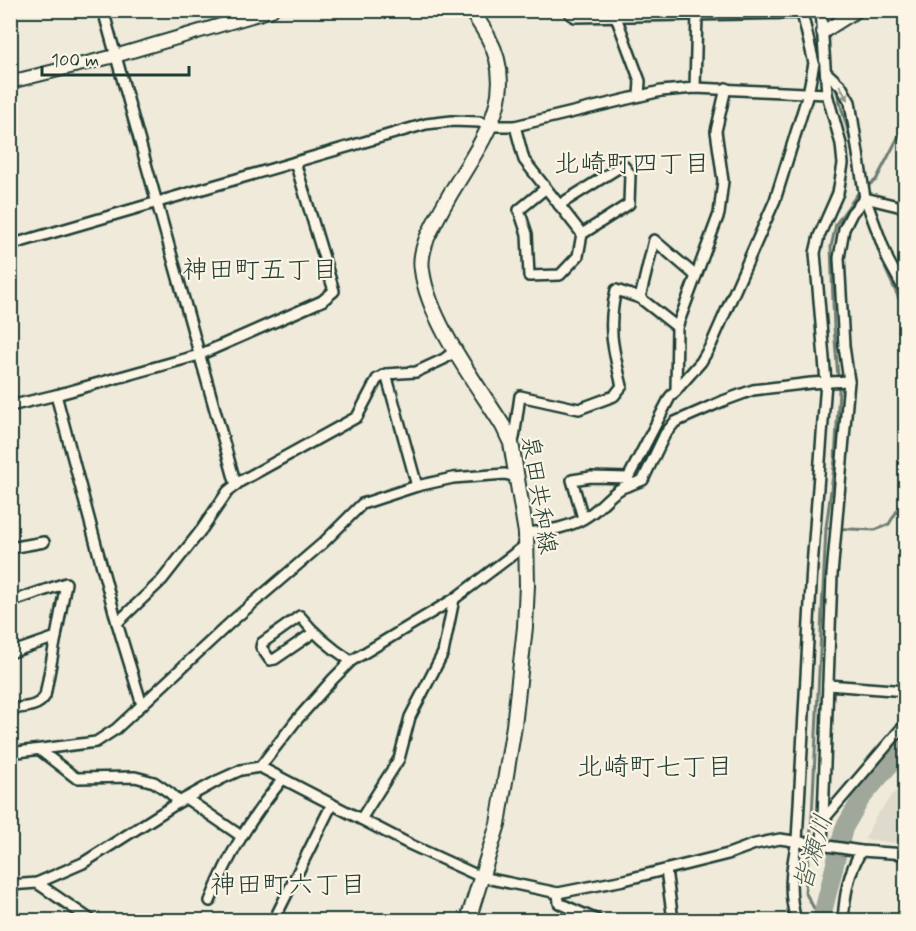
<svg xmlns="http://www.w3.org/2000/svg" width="916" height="931" font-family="Mynerve,'Klee One',sans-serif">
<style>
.built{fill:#dedbcc}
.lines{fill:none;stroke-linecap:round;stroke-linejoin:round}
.stream{stroke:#6c7d71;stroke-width:3}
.river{stroke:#9fa89a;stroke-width:18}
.minor-casing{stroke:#1f3d34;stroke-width:14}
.tertiary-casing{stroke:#1f3d34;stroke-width:16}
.secondary-casing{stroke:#1f3d34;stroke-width:18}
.minor{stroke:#fcf5e5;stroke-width:9}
.tertiary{stroke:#fcf5e5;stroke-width:12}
.secondary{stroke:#fcf5e5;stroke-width:14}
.oneway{fill:#8e998c}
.labels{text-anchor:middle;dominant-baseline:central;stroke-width:4.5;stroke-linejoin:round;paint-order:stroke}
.street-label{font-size:24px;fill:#1f3d34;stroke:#fcf5e5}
.neighbourhood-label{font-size:26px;fill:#1f3d34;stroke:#fcf5e5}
.water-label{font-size:26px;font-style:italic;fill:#455d53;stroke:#fcf5e5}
</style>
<rect width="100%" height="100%" fill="#efeada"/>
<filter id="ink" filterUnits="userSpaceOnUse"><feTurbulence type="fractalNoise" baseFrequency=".0167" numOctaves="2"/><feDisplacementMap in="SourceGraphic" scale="12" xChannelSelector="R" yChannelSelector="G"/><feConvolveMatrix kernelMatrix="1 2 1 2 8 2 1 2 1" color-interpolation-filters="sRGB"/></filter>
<g filter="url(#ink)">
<polygon class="built" points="905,783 905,844 865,839 875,818 892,795"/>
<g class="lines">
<g class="stream">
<polyline points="815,10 819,29"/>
<polyline points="835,85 850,138 859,192"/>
<polyline points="885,268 906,314"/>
<polyline points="826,528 875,530 889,524 906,496"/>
<polyline points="820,919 805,892 812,817 826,528 835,460 839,390 834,327 831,247 836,224 859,192 876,180 906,122"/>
</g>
<polyline class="river" points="821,920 844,828 861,799 906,746"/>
<g class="minor-casing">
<g id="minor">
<polyline points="103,10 236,485"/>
<polyline points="569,10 570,14 575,17 802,13 814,63 808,94 775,200 711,345 701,362 670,397 628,478 630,485 643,480 665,434 675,422 723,401 753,390 811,383 849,381"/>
<polyline points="616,17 640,81 639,96"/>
<polyline points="826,72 841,86 850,102 865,198 888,260 906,293"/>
<polyline points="695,88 697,13"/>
<polyline points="515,126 524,160 582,234 578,256 560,275 529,276 527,234 519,210 546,188"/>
<polyline points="865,198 906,208"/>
<polyline points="559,205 623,165 630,174 629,204 582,234"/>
<polyline points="10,245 426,124 452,121 480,122 490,126 515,126 661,91 695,88 827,94"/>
<polyline points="677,327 640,298 654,240 696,276"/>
<polyline points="386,374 417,486"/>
<polyline points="676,391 677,327 719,214 723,181 716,131 726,88"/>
<polyline points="56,395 117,623 142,705"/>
<polyline points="10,406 56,395 199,355 322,301 334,291 295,162"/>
<path d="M511,443L514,438L520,396L579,409L614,396L622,386C613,349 607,328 616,290L640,298"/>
<polyline points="583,518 572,480 591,477 628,478"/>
<path d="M526,533C547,531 571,528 589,515C603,506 613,489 630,485"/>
<polyline points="10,548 44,542"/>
<path d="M10,602L66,583L45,696C38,708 23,707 10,709"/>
<polyline points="117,623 162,580 202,529 228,491 241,481 357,417 377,379 386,374 416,372 444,359 456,350"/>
<path d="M313,633L275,659L270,660L261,647L262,643L300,616C315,635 331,648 351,661"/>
<polyline points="10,653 56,637"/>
<polyline points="828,685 906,691"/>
<polyline points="41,751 76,778 135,777 154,782 170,793 179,802"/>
<polyline points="10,753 96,742 116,729 231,622 323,543 362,504 417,486 453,478 505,474 516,477"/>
<polyline points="260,767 295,722 333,679 351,661 454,599 527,544"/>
<polyline points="187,799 241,836"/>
<polyline points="361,819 399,759 410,717 443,653 454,599"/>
<polyline points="824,819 906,723"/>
<polyline points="822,845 832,575 849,381 844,346 839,258 844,229 852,213 865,198"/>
<polyline points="666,870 673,920"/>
<polyline points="37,883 91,920"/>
<polyline points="10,885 37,883 83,863 179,802 219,780 241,770 260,767 409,844 481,877 558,893 624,880 728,854 755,844 780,839 861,851 906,854"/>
<polyline points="558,893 559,903 597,920"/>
<path d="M210,901C229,854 250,819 282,780"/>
<polyline points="274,920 332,804"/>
<path d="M796,920C788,893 791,869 797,841L812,567L826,382L815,253L819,236L838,193L843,164L841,144L827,94L821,10"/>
<path d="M843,920C845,894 848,874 861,851"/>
</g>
</g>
<g class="tertiary-casing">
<g id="tertiary">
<polyline points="823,32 858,10"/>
<polyline points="10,82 115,56 272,10"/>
</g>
</g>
<g class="secondary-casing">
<path id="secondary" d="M468,920L498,824L514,726L525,627L527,585L526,533L511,443L503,426C476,383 428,320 422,270C420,259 423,249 427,238C437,217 448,197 460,178C488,132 517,90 488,37C483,28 478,19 470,10"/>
</g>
<use href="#minor" class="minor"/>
<use href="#tertiary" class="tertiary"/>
<use href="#secondary" class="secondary"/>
</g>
<defs><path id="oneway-solid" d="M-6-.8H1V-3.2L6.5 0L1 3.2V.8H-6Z" transform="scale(1.5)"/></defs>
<use class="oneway" href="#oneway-solid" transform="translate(844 93) rotate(60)"/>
</g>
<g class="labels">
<g class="street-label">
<text transform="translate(538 495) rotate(81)">泉田共和線</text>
</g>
<g class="neighbourhood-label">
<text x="632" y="165">北崎町四丁目</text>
<text x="260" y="271">神田町五丁目</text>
<text x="655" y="768">北崎町七丁目</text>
<text x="288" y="886">神田町六丁目</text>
</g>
<g class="water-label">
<text transform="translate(814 853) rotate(-73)">皆瀬川</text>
</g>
</g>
<rect width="916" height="931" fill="none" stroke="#fcf5e5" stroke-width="36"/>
<rect x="18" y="18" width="880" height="895" fill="none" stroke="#1f3d34" stroke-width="2" filter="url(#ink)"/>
<path d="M42 66v9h147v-9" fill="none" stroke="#1f3d34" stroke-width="3"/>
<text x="51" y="66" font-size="18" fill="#1f3d34" stroke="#fcf5e5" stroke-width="4.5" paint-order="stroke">100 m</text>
</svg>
